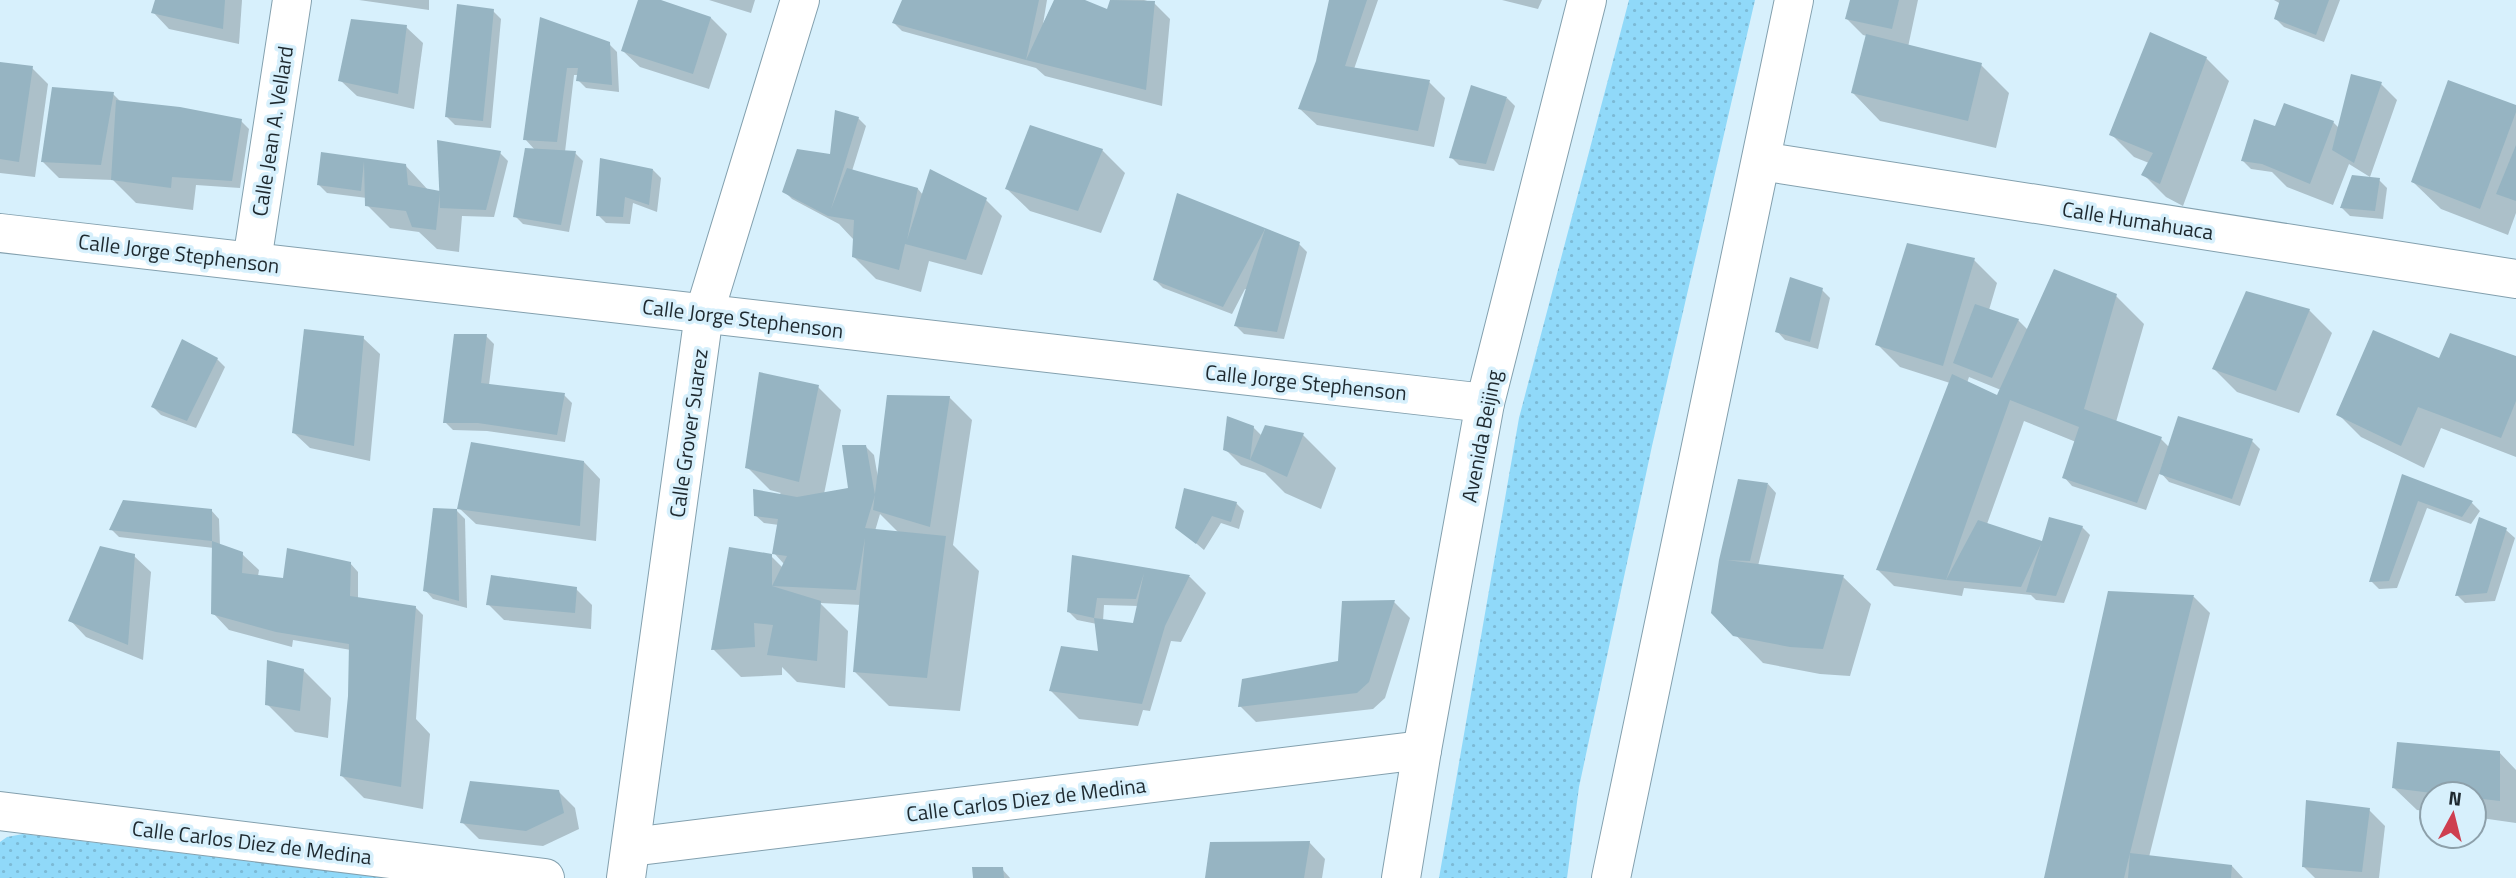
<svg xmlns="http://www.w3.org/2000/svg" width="2516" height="878" font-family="'Titillium Web',sans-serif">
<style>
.green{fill:url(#green-dots)}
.shadow{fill:#0003;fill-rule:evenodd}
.building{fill:#96b4c2}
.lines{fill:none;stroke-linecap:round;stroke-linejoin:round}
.minor-casing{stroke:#83a0ae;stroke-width:40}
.tertiary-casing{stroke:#83a0ae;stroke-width:40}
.minor{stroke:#fff;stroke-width:38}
.tertiary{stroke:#fff;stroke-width:38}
.labels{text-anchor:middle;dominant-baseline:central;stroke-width:7;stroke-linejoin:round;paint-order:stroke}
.street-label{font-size:21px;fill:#1e292f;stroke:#d7f0fc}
</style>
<defs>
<pattern id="green-dots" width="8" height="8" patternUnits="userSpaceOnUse" patternTransform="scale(1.75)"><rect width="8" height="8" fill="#90d9f9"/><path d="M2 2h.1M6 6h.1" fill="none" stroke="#7cbad6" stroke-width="1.8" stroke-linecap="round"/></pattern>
</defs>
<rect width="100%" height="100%" fill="#d7f0fc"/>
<g class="green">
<polygon points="1629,0 1755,0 1652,446 1579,787 1567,878 1439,878 1519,418"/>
<polygon points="23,834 388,878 0,878 0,842 7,837"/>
</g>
<g class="shadow">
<polygon points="156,0 242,0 239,44 169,29 153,12"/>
<polygon points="359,0 429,0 429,10"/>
<polygon points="640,0 655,0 711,18 727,34 709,89 640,67 623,51"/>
<polygon points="709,0 755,0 751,13"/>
<polygon points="903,0 1047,0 1043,24 1055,0 1080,0 1108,11 1112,0 1144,0 1154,3 1170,19 1162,106 1045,76 1036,68 902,31 894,23"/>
<polygon points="1331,0 1378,0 1354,69 1429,82 1445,98 1434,147 1317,125 1300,109 1317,62"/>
<polygon points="1502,0 1542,0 1538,9"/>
<polygon points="1851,0 1918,0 1908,47 1981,65 2009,93 1996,148 1880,121 1853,93 1867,36 1863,35 1847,19"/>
<polygon points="2274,0 2340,0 2324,42 2284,27 2276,19 2281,4"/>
<polygon points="493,11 501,19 491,128 455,125 447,117"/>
<polygon points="541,20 609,44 617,52 619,92 586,88 578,80 579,75 574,75 565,152 575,153 583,161 569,232 523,224 515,216 536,151 525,139"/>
<polygon points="406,27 423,43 414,109 357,96 340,80"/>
<polygon points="2206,58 2229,81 2183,206 2166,197 2143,174 2149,163 2134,157 2111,134"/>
<polygon points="0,64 32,68 48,84 35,177 0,173"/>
<polygon points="2381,84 2397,100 2370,177 2349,164 2333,205 2287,187 2272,172 2251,169 2243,161 2333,122 2339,128"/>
<polygon points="113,94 121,102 241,121 249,129 240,188 196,185 193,210 136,203 113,180 59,178 43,162"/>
<polygon points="1507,98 1515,106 1494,171 1459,165 1451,157"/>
<polygon points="2516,107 2516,213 2508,235 2441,209 2413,182"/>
<polygon points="858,118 866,126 852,171 918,189 923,195 986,200 1002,216 982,275 929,261 921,292 876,279 853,256 853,239 839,224 792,199 784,191 831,156"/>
<polygon points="1102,150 1125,173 1101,233 1030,211 1007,189"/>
<polygon points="500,153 508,161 494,217 462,216 459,252 437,249 419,232 390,228 367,205 367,198 327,193 319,185 323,154 405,165 429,191 441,193"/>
<polygon points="653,170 661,178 657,212 633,203 630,224 606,223 598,215"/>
<polygon points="2379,180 2387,188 2383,219 2350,216 2342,208"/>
<polygon points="1178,196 1299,244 1307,252 1284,339 1244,334 1236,326 1247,289 1245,289 1232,314 1163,288 1155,280"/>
<path d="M1974,260L1997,283L1989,310L2018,320L2028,330L2116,296L2144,324L2116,422L2161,439L2170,448L2252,441L2260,449L2240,506L2169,482L2160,472L2146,510L2072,486L2064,477L2076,442L2024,421L1987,524L2043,543L2082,527L2090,535L2064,603L2036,600L2031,595L1964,588L1962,596L1894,586L1878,570L1950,383L1900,367L1877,344ZM1969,377L2001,390L1998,397L1967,383Z"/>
<polygon points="1822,290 1830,298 1818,349 1785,340 1777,331"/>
<polygon points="2309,310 2332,333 2299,413 2237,392 2214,369"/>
<polygon points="486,336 494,344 489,385 564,395 572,403 565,442 487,431 453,430 445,422"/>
<polygon points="363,338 380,354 370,461 310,448 293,432"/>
<polygon points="2516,357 2516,457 2441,428 2424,468 2361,437 2338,414 2440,360"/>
<polygon points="217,359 225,367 196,428 161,415 153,407"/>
<path d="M818,387L841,410L824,494L850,489L866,447L874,455L878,478L949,397L972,420L953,545L979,571L960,711L889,706L855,672L861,605L820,603L848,631L845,688L797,682L782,667V675L741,677L713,649L771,556L784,569V564L774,553L779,525L764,523L755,515L781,493L770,490L747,467ZM880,514L899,533L875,531Z"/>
<polygon points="1253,427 1262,436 1303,435 1336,468 1321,509 1285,493 1265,473 1241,465 1225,449"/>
<polygon points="584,462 600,479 596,541 476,524 459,508"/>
<polygon points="2403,476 2472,503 2480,511 2471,524 2427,508 2397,588 2379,589 2371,581"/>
<polygon points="1768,484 1776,493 1758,566 1843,577 1871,604 1850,676 1820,674 1763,663 1713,612 1720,560"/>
<polygon points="1236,503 1244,511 1239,529 1221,523 1204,550 1177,527"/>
<polygon points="211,510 219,519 220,546 242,554 259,570 258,576 284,579 350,563 358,572 358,599 415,607 423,615 416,719 430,734 423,809 364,798 341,775 350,696 351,650 293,640 292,647 229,630 213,613 214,548 119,537 111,529"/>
<polygon points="457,511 465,519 467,608 433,599 425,590"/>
<polygon points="2506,530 2515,538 2495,601 2465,603 2457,595"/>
<polygon points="134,556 151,572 143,660 86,637 70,620"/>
<path d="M1146,568L1190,577L1206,593L1181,642L1171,641L1150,711L1143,710L1138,726L1079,719L1051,691L1100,653L1097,624L1077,620L1069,612ZM1104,605L1139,606L1135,625L1103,621Z"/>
<polygon points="576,589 592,605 591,629 504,620 488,604"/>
<polygon points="2110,592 2194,597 2210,613 2149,857 2232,866 2243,878 2046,878"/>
<polygon points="1394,602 1410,618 1385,698 1373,709 1256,722 1240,706 1340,662"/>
<polygon points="303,670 331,698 328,738 295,732 267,704"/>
<polygon points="2499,752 2516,770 2516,823 2474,817 2474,794 2432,794 2432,812 2417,810 2394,788"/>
<polygon points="558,791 575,808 579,829 543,846 479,839 462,822"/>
<polygon points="2369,810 2385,826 2379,878 2315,878 2304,867"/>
<polygon points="1309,842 1325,859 1322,878 1207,878"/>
<polygon points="1002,869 1010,878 975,878"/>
</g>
<g class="building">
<polygon points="155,0 225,0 223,29 151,13"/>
<polygon points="638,0 661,0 711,17 693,74 621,51"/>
<polygon points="902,0 1039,0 1026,60 1054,0 1085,0 1107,9 1110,0 1155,1 1146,90 1026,60 892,23"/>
<polygon points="1329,0 1367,0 1345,66 1430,80 1418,131 1298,109 1316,61"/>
<polygon points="1850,0 1899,0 1892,29 1845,19"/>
<polygon points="2280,0 2329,0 2316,35 2274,19"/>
<polygon points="457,4 494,9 483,121 445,117"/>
<polygon points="540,17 610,42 612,85 576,81 578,68 567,68 557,142 523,140"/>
<polygon points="351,19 407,25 398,94 338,81"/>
<polygon points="2150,32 2207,57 2160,184 2141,175 2153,153 2109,135"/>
<polygon points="1866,34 1982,63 1968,121 1851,93"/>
<polygon points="0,62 33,66 19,162 0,159"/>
<polygon points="2351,74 2382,82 2354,163 2332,150"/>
<polygon points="2448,80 2516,105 2516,112 2480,209 2411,182"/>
<polygon points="1471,85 1507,97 1486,164 1449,158"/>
<polygon points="52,87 114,92 101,165 41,162"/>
<polygon points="116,100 180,107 242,119 232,181 172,177 171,188 111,180"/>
<polygon points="2284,103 2334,121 2310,184 2262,164 2241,161 2254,119 2275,126"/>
<polygon points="835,110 859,117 831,209 847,168 918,188 907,240 930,169 987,198 966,260 905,244 899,270 852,257 854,220 828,216 782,192 797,149 830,154"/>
<polygon points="1030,125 1103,149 1078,211 1005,189"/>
<polygon points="437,140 501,151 486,210 440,208"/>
<polygon points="2516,145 2516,201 2496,194"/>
<polygon points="525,148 576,151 561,225 513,217"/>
<polygon points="321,152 406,164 408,185 440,191 436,230 412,227 406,211 365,206 364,161 361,191 317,185"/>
<polygon points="600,158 653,169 649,205 625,197 623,217 596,216"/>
<polygon points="2352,175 2380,178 2375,211 2340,208"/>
<polygon points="1177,193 1300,242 1277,332 1234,326 1265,229 1223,307 1153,280"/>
<polygon points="1907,243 1975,258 1943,366 1875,345"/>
<polygon points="2054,269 2117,294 2084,409 2162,437 2137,503 2062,478 2079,427 2010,400 1946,580 1876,570 1952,374 1997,395"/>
<polygon points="1790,277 1823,288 1810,342 1775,332"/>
<polygon points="2246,291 2310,309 2276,391 2212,369"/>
<polygon points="1975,304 2019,319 1992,378 1953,363"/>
<polygon points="304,329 364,336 354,446 292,433"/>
<polygon points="2373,330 2439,358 2450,333 2516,356 2516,401 2501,438 2418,407 2401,446 2336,415"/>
<polygon points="454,334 487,334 481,383 565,393 557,435 478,423 443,423"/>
<polygon points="182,339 218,358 187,421 151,407"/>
<polygon points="759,372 819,385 799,482 745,468"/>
<polygon points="887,395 950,396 930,527 873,510"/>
<polygon points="1227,416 1254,426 1250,460 1223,450"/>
<polygon points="2178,416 2253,439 2232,499 2159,474"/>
<polygon points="1265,425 1304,433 1287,477 1250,460"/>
<polygon points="471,442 584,461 580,526 457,509"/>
<polygon points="842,445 866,445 875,495 865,528 946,536 927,678 853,672 865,538 856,590 772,586 787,556 772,554 778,519 754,516 753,489 797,497 848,488"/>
<polygon points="2402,474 2473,501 2462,517 2418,501 2389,581 2369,582"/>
<polygon points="1738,479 1768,483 1750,561 1726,560 1844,575 1823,649 1790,647 1733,636 1711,613 1719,560"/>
<polygon points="1184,488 1237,502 1231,522 1212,516 1196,544 1175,528"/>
<polygon points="123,500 212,509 212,541 109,530"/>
<polygon points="433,508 457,509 459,601 423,591"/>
<polygon points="2049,517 2083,526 2056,596 2026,592 2041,544 2021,587 1946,580 1978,520 2042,541"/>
<polygon points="2479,517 2507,528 2487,593 2455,596"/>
<polygon points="212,541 243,552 242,573 283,578 287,548 351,562 350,596 416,606 401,787 340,776 348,696 349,644 276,632 211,614"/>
<polygon points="100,546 135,554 128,645 68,621"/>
<polygon points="729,547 772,554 772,586 821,601 817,661 767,655 773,625 754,623 755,647 711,650"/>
<polygon points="1072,555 1190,575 1165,626 1142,704 1049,691 1061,646 1098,651 1094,618 1133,623 1144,573 1136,599 1097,598 1094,618 1067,612"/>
<polygon points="491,575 577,587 575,613 486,605"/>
<polygon points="2108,591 2194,595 2130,853 2232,865 2231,878 2128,878 2130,853 2124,878 2044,878"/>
<polygon points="1395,600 1369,682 1357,693 1238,707 1242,679 1338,661 1342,601"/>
<polygon points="267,660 304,669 300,711 265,705"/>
<polygon points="2397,742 2500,751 2500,801 2474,798 2474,794 2440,794 2392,788"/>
<polygon points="470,781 559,790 564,813 526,831 460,823"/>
<polygon points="2306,800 2370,808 2362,872 2302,867"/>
<polygon points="1310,841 1304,878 1205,878 1210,842"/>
<polygon points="972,867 1003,867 1004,878 973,878"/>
</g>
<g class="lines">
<g class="minor-casing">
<g id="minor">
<polyline points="1761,161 2516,279"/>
<polyline points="0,233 1485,403"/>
<polyline points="252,261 292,0"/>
<polyline points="0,811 545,878"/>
<polyline points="631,847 1422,750"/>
<polyline points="626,878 704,314 800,0"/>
</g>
</g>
<g class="tertiary-casing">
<g id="tertiary">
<polyline points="1401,878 1422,750 1485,403 1587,0"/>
<polyline points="1611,878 1794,0"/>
</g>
</g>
<use href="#minor" class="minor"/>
<use href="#tertiary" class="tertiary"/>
</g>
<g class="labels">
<g class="street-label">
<text transform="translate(272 131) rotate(-81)">Calle Jean A. Vellard</text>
<text transform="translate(2138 220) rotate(9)">Calle Humahuaca</text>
<text transform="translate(179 253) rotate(7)">Calle Jorge Stephenson</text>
<text transform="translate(743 318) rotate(7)">Calle Jorge Stephenson</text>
<text transform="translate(1306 382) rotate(6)">Calle Jorge Stephenson</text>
<text transform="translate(688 433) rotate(-82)">Calle Grover Suarez</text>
<text transform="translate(1481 436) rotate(-79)">Avenida Beijing</text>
<text transform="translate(1026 799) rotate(-7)">Calle Carlos Diez de Medina</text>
<text transform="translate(252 842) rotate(7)">Calle Carlos Diez de Medina</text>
</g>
</g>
<g transform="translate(2453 815) rotate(7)"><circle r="33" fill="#d7f0fc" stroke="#8da0aa" stroke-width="2"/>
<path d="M0-5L12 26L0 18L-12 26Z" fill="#ce3e4f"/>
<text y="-10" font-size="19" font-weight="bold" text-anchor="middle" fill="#1e292f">N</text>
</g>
</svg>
